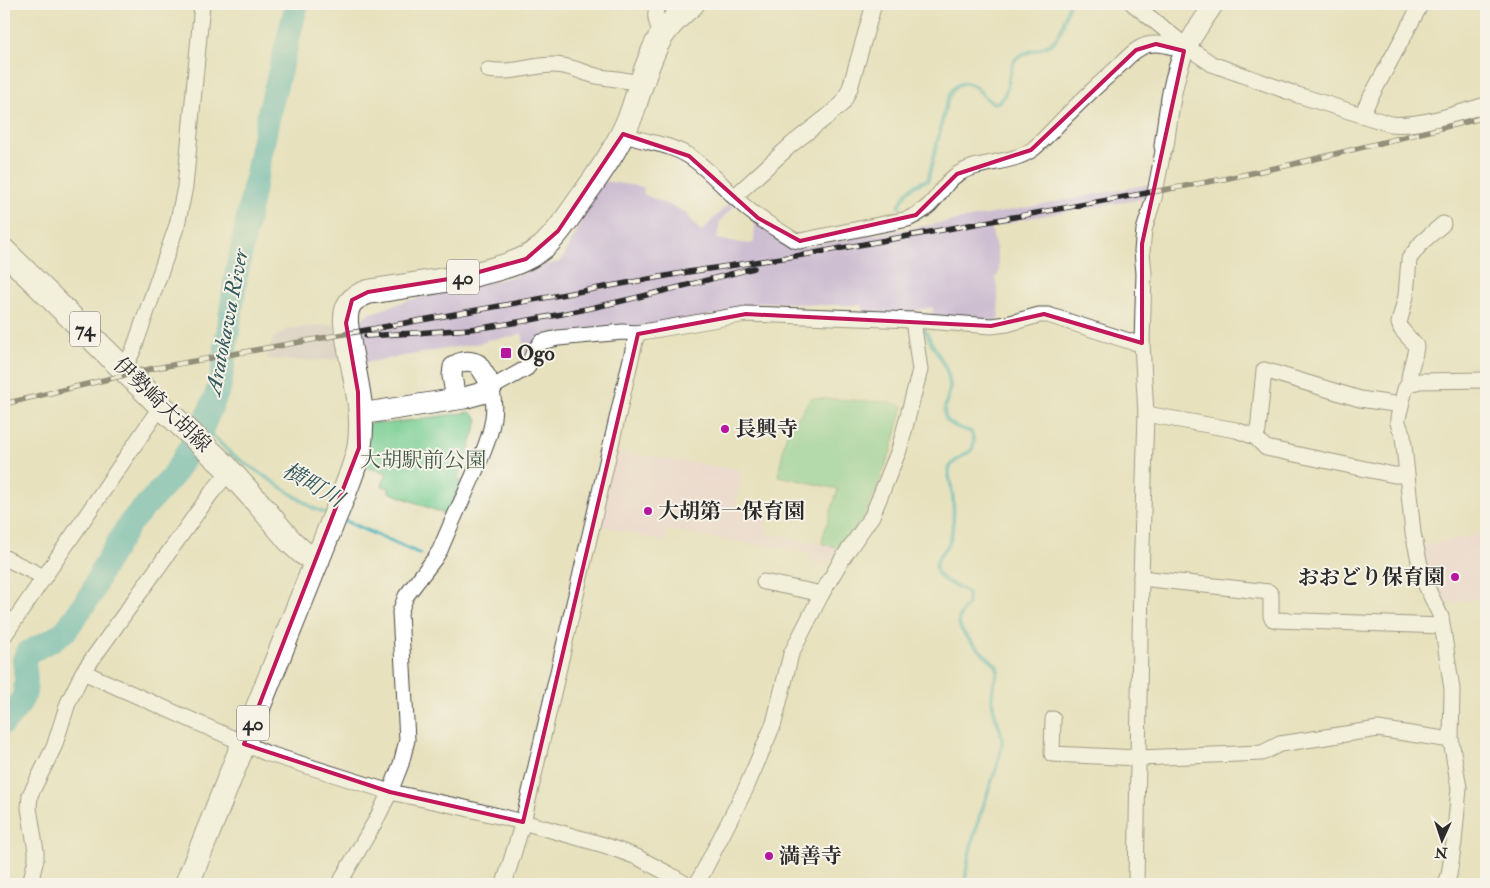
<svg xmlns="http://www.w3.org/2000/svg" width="1490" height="888" font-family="'IM FELL Double Pica','Noto Serif JP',serif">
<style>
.built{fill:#f1d0e3}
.industrial{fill:#cebed1}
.green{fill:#77ce93;stroke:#517c5f}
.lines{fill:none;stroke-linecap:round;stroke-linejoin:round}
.stream{stroke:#3fafb7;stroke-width:4}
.river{stroke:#3fafb7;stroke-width:24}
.minor-casing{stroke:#474641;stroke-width:17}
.tertiary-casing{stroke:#474641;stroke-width:21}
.secondary-casing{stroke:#474641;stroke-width:23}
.primary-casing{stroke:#474641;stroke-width:26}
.minor{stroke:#fff;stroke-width:15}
.tertiary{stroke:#fff;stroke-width:19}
.secondary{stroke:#fff;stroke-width:21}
.primary{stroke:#fff;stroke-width:24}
.rail-casing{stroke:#2b2b2b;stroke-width:5.5}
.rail{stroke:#f7f3e8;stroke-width:4;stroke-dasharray:11;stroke-linecap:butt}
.marked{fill:none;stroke:#c2185b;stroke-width:4;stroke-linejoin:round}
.poi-dot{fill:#b5179e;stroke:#f7f3e8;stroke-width:2}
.labels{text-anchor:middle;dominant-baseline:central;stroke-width:4;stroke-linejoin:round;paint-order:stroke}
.shield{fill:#f7f3e8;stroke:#686764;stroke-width:1}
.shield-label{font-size:20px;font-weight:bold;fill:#2b2b2b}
.poi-label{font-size:21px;font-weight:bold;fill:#2b2b2b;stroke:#f7f3e8;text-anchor:start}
.street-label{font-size:21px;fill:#2b2b2b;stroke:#f7f3e8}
.park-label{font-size:21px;fill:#425c4a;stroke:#f7f3e8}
.water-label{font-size:22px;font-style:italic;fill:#32595c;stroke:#f7f3e8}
</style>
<rect width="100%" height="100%" fill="#f7f3e8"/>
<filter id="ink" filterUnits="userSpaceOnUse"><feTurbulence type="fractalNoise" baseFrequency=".02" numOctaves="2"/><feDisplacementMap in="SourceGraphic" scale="10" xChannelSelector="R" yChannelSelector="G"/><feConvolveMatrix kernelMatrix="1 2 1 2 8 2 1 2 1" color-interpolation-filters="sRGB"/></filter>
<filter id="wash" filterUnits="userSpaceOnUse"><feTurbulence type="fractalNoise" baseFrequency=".0096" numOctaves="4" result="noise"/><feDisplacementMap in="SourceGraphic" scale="20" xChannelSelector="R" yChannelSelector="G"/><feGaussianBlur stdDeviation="1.12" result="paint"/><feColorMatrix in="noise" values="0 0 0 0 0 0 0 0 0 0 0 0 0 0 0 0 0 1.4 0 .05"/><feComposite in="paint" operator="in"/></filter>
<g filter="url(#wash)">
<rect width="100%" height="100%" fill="#e7e1be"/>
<g class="built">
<polygon points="615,450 626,453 742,470 735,508 766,513 765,533 842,548 826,567 825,565 811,562 809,554 765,546 667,530 665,542 599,525"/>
<polygon points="1486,533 1486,598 1442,604 1427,572 1421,546"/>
</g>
<g class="industrial">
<polygon points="603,181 644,187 643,194 685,212 701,232 730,202 734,206 720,221 717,239 750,244 754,242 755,221 797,248 987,215 1150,184 1148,198 1017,220 1016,222 991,227 998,257 999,272 997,276 995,276 998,294 999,318 995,321 932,315 933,308 932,307 913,311 912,315 863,314 863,305 824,305 764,302 719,314 638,327 546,334 528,355 525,351 522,333 511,337 486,340 486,342 364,363 360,321 366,315 409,300 515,276 537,267 560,262 570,245 578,228 582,210"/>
<polygon points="335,324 344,359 306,361 267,359 273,338 288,329"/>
</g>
<g class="green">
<polygon points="811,398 888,402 903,406 892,448 867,513 842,548 822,544 823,536 838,489 778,476 786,435"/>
<polygon points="470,412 478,419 467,456 457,479 462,481 447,515 389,492 389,488 382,486 387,473 361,465 369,424 377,422 385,424"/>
</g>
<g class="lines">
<g class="stream">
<path d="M899,207C905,191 912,185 928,180C932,163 936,147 940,131C943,118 945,102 952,91C955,86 959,84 964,83C979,81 987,108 998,102C1010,96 1008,70 1015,60C1021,51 1044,51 1053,42C1062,34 1065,16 1069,4"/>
<path d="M925,329C932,350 948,361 950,386C950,397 940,411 947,420C952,427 963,429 971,432C975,439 974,443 972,450C965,455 955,459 950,467C947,473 950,479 951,485C955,503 954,521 951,538C949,551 932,556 937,572C940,581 960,587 968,593V604C964,609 959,614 959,621C958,634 987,656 996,665L998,671C992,686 990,699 995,715C999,726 1002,733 1002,744C1000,762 993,776 988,792C978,821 967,853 965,884"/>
<polyline points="203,426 231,454 313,508 328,514"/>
<polyline points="341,519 420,554"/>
</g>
<polyline class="river" points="4,723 19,705 25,693 26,680 24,659 27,653 52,640 66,630 92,593 101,571 130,523 173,476 203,426 220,386 237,271 270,109 297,4"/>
</g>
</g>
<g filter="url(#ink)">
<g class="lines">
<g class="minor-casing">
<g id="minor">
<path d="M658,4C653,16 657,24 662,35"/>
<path d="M1133,4L1187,47L1212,64L1298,95L1390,124C1422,127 1456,113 1486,105"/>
<path d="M488,70C514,74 530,65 554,65C568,65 582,72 596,76C611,79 626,79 641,84"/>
<polyline points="1361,115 1421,4"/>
<path d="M623,134C645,143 668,143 689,156C709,169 725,189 743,205C758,219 777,229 794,240L800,241L908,219C919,214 928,208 935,199C943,190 947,180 958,174C980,160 1011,165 1033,149C1045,139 1056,126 1068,114C1085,97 1102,81 1120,65C1128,57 1136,48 1147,45C1160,42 1173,47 1184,51"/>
<polyline points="734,197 792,144 828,116 843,103 850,88 874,4"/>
<polyline points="124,368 133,351 177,225 185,187 202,4"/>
<path d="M1409,384C1408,370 1415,360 1416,346L1401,329L1399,323L1406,296L1409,259L1422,242L1443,224"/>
<polyline points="1146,414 1236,430 1255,437 1266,448 1394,475 1407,475"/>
<polyline points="1255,437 1258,431 1264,370 1360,399 1401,405"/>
<polyline points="5,558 44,577"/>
<polyline points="1141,578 1269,592 1271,595 1271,616 1273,619 1276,620 1442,626"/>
<polyline points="764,582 813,592 821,595"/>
<polyline points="4,636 161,406"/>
<polyline points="83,672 266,753 390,792 461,807 523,822 604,845 637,857 667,873 685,884"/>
<polyline points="1053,719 1052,754 1139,758 1262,753 1280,744 1378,729 1451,740"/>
<polyline points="30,884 36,859 36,851 29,808 30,795 54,747 68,703 83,672 212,492 230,471"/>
<path d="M340,884L344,875L375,822L390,792L401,764L407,740L400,612L406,596L435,558L440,550C448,531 456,512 465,494C478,463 502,422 491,388L527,368L535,350L541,342L558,338L623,332L637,333L746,314L913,320L991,326L1007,324L1039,315H1048L1132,342L1142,343"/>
<polyline points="504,884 523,822 637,333"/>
<polyline points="697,884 746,788 774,723 791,654 821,595 842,559 872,516 899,450 920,370 913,320"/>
<polyline points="1136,884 1141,578 1146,414 1142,343 1144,273 1142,251 1144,230 1154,198 1164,146"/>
<polyline points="1446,884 1449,875 1454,842 1459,788 1451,740 1452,689 1441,617 1423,579 1413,533 1403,436 1398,423 1398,418 1405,389 1409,384 1419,381 1486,380"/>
</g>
</g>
<g class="tertiary-casing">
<g id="tertiary">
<path d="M1164,146C1168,117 1172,77 1185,50C1193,34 1204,19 1214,4"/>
<path d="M456,399L452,376L453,367C460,360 470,360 478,364L487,378L491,388"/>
</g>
</g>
<g class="secondary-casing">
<polyline id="secondary" points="360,414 464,398 482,393 491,388"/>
</g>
<g class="primary-casing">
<g id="primary">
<polyline points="4,251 161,406 225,466 260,505 290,541 302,552 317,561"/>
<path d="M187,884L337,511C345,491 354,470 359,449C367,407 350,364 346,323C345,305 351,298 368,292C404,286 440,282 476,274C500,268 523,263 543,247C559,233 570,214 583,196C602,170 619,145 631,115C640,90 646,63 659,40C667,26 680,14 692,4"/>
</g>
</g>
<use href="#minor" class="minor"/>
<use href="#tertiary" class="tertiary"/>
<use href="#secondary" class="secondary"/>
<use href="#primary" class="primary"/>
<g class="rail-casing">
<g id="rail">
<path d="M366,336C406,333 447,332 487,327C577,314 665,291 754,268"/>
<polyline points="4,404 150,369 688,272 809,254 1224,179 1294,164 1486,117"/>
</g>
</g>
<use href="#rail" class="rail"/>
</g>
</g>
<path d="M0 0H1490V888H0ZM1156,44L1184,51L1142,244V343L1044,314L991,326L746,314L638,334L523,822L390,792L244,744L359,448L358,392L346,323L352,300L368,292L461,277L526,259L558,231L623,134L689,156L758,218L800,241L916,215L957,174L1031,150L1136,50Z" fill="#e7e1be" fill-opacity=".55" fill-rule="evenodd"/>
<path class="marked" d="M1156,44L1184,51L1142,244V343L1044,314L991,326L746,314L638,334L523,822L390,792L244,744L359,448L358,392L346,323L352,300L368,292L461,277L526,259L558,231L623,134L689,156L758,218L800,241L916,215L957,174L1031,150L1136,50Z"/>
<g class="poi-dot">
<rect x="500" y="347" width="12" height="12" rx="2.5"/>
<circle cx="725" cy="429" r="5"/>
<circle cx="648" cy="511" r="5"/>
<circle cx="1455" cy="577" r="5"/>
<circle cx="769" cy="856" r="5"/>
</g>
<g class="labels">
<g class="shield">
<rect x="447" y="259.5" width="32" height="35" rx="4"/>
<rect x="70" y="311.5" width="30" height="35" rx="4"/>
<rect x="237" y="705.5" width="32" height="35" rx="4"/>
</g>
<g class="shield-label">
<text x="463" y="277">40</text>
<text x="85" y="329">74</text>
<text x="253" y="723">40</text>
</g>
<g class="poi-label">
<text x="517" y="353">Ogo</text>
<text x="735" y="429">長興寺</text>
<text x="658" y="511">大胡第一保育園</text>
<text x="1445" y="577" text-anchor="end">おおどり保育園</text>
<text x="779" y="856">満善寺</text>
</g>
<g class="street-label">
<text transform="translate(162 405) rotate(44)">伊勢崎大胡線</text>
</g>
<g class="park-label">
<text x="423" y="460">大胡駅前公園</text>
</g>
<g class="water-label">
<text transform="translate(227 322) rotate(-79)">Aratokawa River</text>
<text transform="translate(313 485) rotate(30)">横町川</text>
</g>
</g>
<rect width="1490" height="888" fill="none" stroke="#f7f3e8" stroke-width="20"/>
<g transform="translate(1442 840) rotate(183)" stroke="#f7f3e8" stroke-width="4" paint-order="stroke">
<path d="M0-4L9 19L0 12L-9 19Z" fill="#2b2b2b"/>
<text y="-8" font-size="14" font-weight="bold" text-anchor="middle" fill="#2b2b2b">N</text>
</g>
</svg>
